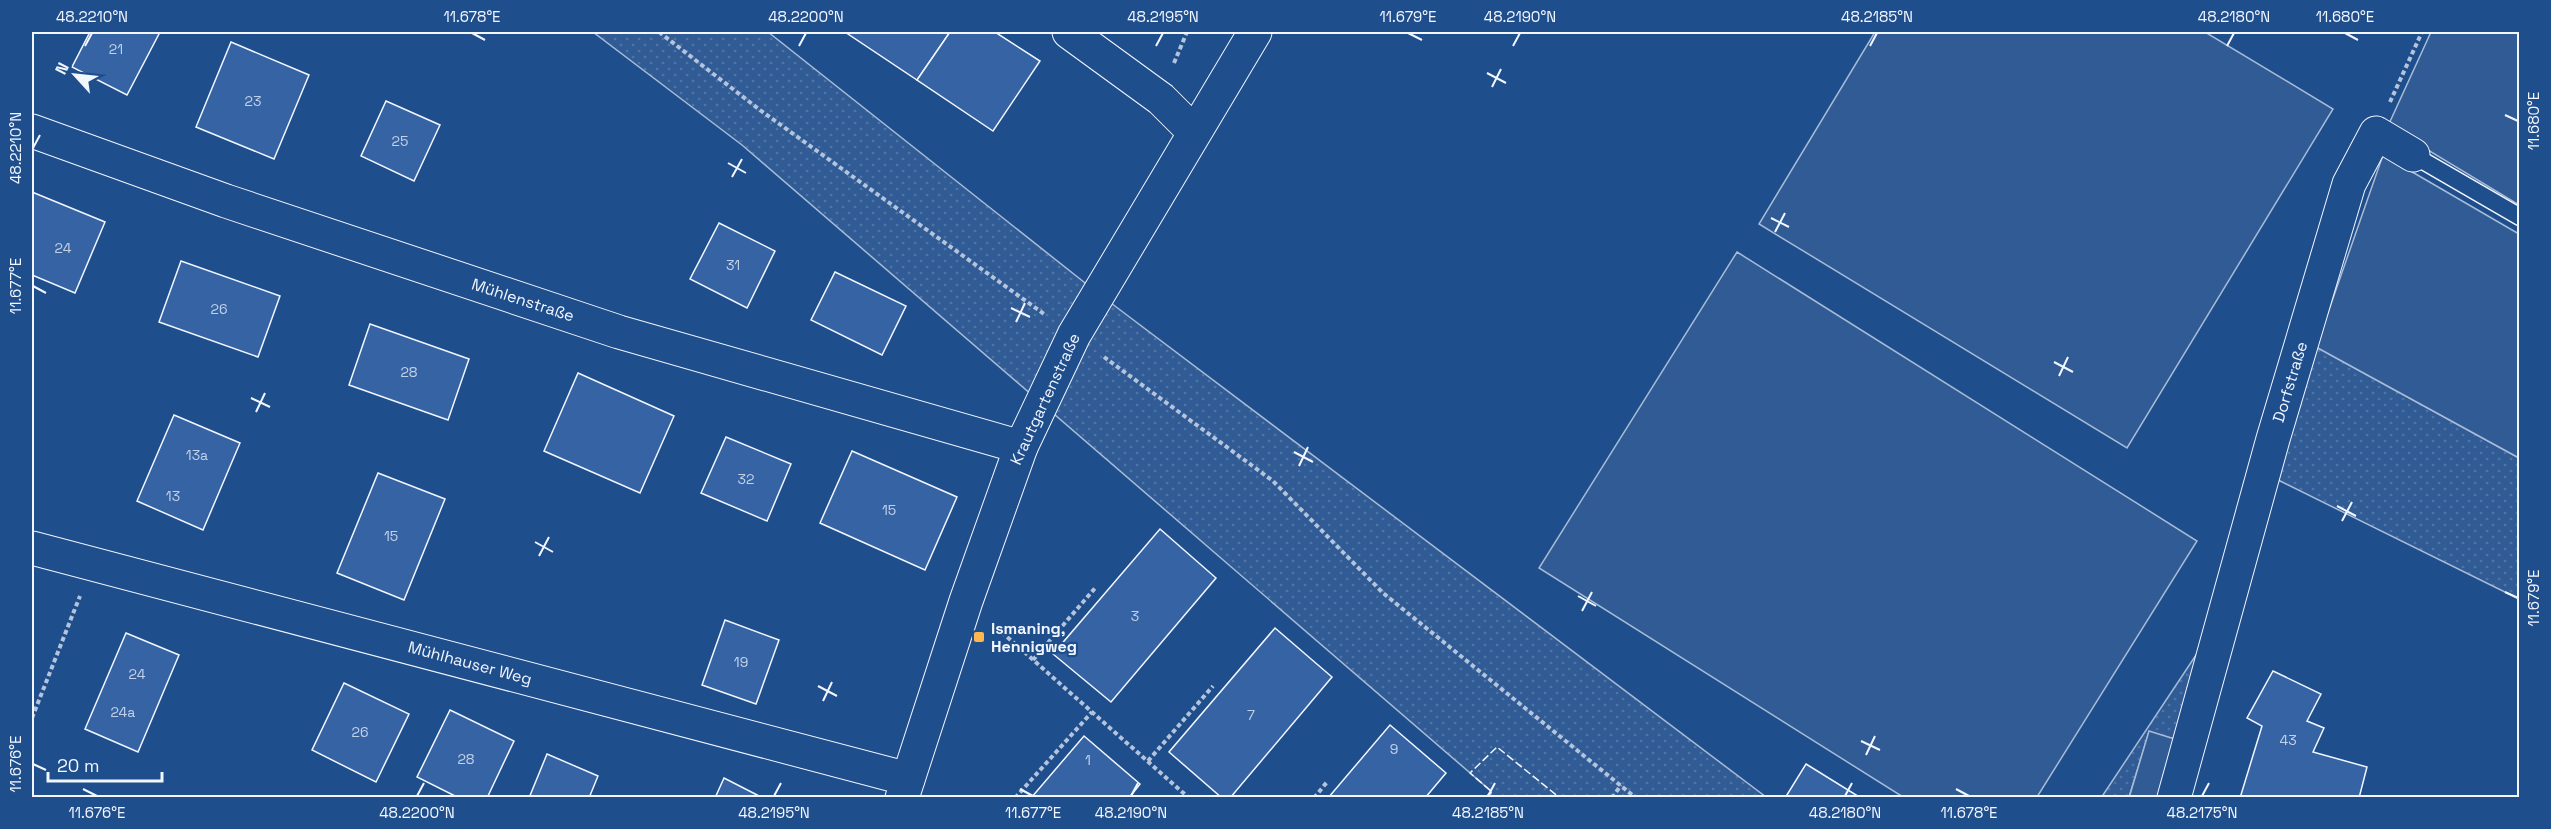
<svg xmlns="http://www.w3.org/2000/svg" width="2551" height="829" font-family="'Space Grotesk',sans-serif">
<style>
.grass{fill:url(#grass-dots);stroke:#a8bbd7;stroke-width:1.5}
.built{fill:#305b95;stroke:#a8bbd7;stroke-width:1.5}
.building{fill:#3563a3;stroke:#f2f6ff;stroke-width:1.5}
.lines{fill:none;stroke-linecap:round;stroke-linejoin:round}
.service-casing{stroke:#f2f6ff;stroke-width:19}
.minor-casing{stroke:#f2f6ff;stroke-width:35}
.path{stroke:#b3c4dc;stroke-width:4;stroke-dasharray:4.5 3;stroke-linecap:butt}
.service{stroke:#1f4e8c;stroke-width:16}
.minor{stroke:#1f4e8c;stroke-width:33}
.fence{stroke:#f2f6ff;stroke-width:1.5;stroke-dasharray:8 3;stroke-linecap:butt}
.ticks{fill:none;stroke:#f2f6ff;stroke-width:2}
.poi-dot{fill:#ffb74d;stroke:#1f4e8c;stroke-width:2}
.labels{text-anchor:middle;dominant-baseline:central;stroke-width:4.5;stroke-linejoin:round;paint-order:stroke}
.number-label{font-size:14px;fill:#c3d1e8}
.street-label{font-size:16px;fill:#f2f6ff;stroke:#1f4e8c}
.poi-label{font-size:16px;font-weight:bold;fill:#f2f6ff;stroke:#1f4e8c;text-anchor:start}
.neatline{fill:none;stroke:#f2f6ff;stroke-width:2}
.ticks-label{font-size:15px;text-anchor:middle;fill:#f2f6ff}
</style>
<defs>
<pattern id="grass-dots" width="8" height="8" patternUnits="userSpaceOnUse" patternTransform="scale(1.5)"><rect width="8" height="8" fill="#305b95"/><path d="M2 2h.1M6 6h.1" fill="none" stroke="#4e73a5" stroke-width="1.8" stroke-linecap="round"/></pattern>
</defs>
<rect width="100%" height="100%" fill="#1f4e8c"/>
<g class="grass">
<polygon points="593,32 768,32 1099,294 1766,797 1486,797 1491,791 742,145"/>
<polygon points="2316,347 2519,458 2519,599 2276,479"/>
<polygon points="2206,640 2181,741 2149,732 2129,797 2101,798"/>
</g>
<g class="built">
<polygon points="1875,32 2205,32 2333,109 2127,448 1759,224"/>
<polygon points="2431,32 2519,32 2519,205 2388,126"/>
<polygon points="2383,155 2519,234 2519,458 2316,347"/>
<polygon points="1737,252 2197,541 2037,797 1903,797 1539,568"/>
<polygon points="2149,731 2181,741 2164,797 2129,798"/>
</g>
<g class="building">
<polygon points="90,32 160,32 127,95 72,67"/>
<polygon points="845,32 950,32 917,80"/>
<polygon points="950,32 995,32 1040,61 993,131 917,80"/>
<polygon points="231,42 309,75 274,159 196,127"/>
<polygon points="386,101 440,125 414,181 361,156"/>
<polygon points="32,192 105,222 75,293 32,275"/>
<polygon points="719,223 775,251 747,308 690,279"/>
<polygon points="181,261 280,296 258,357 159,322"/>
<polygon points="835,272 906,306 882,355 811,320"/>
<polygon points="370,324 469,359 448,420 349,385"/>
<polygon points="578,373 674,416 640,493 544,451"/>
<polygon points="174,415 240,443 203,530 137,501"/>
<polygon points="726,437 791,464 767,521 701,493"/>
<polygon points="852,451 957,497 925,570 820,523"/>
<polygon points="378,473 445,499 404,600 337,573"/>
<polygon points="1160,529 1216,578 1111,702 1053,654"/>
<polygon points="725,620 779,640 756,704 702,685"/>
<polygon points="1275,628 1332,677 1230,798 1222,798 1169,752"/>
<polygon points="126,633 179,655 138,752 85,729"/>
<polygon points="2273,671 2321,694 2307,721 2324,728 2313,752 2367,767 2359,798 2240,798 2262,726 2247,718"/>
<polygon points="344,683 409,714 376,782 312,750"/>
<polygon points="450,710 514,741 487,798 459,798 417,777"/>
<polygon points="1390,725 1446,773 1425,798 1328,798"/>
<polygon points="1084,736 1140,784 1129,798 1031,798"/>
<polygon points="547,754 598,776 589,798 529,798"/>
<polygon points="1806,764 1861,798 1785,798"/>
<polygon points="724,778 763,798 715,798"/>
</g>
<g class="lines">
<g class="service-casing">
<polyline id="service" points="2413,155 2520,217"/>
</g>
<g class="minor-casing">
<g id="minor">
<polyline points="1069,32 1161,99 1194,132"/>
<polyline points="32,131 226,201 619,332 1021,447"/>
<polyline points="32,548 908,779"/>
<polyline points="902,798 966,601 1021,447 1074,335 1255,32"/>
<polyline points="2174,798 2273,439 2349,184 2376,133 2413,155"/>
</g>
</g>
<g class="path">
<polyline points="659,32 760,110 1044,314"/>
<polyline points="1174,63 1187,32"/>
<polyline points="2390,102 2422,32"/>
<polyline points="1104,357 1273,481 1383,593 1636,798"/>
<polyline points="996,627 1189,798"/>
<polyline points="1033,660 1096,587"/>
<polyline points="32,718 80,596"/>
<polyline points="1148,761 1213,686"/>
<polyline points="1015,798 1092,712"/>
<polyline points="1314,798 1327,782"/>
<polyline points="1612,798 1621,785"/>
</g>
<use href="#service" class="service"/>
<use href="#minor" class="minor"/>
<polyline class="fence" points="1486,798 1492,792 1470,773 1497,747 1560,798"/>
</g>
<path class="ticks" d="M472,33L485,40M1408,33L1422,40M2345,33L2358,40M85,46L92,33M799,46L806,33M1156,46L1163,33M1513,46L1520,33M1870,46L1877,33M2227,46L2234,33M1487,73L1506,83M1492,87L1501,69M2505,115L2518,121M33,148L40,135M728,163L746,173M732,177L742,159M1771,218L1789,227M1775,232L1785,213M33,286L46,293M1011,308L1030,317M1016,322L1025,303M2054,362L2073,372M2059,376L2068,357M251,398L270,407M256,412L265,393M1294,452L1313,462M1299,466L1308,447M2337,506L2356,516M2342,521L2352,502M535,542L553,552M539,556L549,537M2505,592L2518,598M1578,596L1596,606M1582,611L1592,592M818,686L837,696M823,701L832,682M1861,741L1880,750M1866,755L1875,736M33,764L46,770M83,789L97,796M1020,789L1033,796M1956,789L1969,796M417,796L424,783M774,796L781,783M1131,796L1138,783M1488,796L1495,783M1845,796L1852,783M2202,796L2209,783"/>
<rect class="poi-dot" x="973" y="631" width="12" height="12" rx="3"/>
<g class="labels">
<g class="number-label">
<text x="116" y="49">21</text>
<text x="253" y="101">23</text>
<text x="400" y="141">25</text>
<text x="63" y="248">24</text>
<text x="733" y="265">31</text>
<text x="219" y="309">26</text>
<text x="409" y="372">28</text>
<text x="197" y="455">13a</text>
<text x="746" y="479">32</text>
<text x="173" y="496">13</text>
<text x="889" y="510">15</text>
<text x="391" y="536">15</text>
<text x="1135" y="616">3</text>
<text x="741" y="662">19</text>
<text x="137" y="674">24</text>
<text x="123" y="712">24a</text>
<text x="1251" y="715">7</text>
<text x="360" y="732">26</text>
<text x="2288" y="740">43</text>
<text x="1394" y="749">9</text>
<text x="466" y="759">28</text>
<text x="1088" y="760">1</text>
</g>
<g class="street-label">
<text transform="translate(523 300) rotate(18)">Mühlenstraße</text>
<text transform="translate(2290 382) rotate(-73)">Dorfstraße</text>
<text transform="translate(1045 399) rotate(-65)">Krautgartenstraße</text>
<text transform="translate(470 663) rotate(15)">Mühlhauser Weg</text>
</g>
<g class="poi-label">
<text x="991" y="628">Ismaning,<tspan x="991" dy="18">Hennigweg</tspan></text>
</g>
</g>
<rect width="2551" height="829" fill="none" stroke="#1f4e8c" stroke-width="66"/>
<g transform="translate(75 75) rotate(297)" stroke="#1f4e8c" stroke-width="4.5" paint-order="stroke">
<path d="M0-4.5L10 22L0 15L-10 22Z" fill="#f2f6ff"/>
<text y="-9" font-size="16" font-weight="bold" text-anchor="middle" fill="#f2f6ff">N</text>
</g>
<path d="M48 772v9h114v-9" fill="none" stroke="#f2f6ff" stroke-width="3"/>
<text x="57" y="772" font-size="18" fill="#f2f6ff" stroke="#1f4e8c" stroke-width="4.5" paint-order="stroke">20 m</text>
<rect x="33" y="33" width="2485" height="763" class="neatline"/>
<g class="ticks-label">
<text x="92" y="22">48.2210°N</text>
<text x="472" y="22">11.678°E</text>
<text x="806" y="22">48.2200°N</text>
<text x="1163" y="22">48.2195°N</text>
<text x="1408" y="22">11.679°E</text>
<text x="1520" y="22">48.2190°N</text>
<text x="1877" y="22">48.2185°N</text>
<text x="2234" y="22">48.2180°N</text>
<text x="2345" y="22">11.680°E</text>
<text transform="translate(2534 121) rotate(-90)" y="5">11.680°E</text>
<text transform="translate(16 148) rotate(-90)" y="5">48.2210°N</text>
<text transform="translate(16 286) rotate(-90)" y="5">11.677°E</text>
<text transform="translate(2534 598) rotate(-90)" y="5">11.679°E</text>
<text transform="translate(16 764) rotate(-90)" y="5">11.676°E</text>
<text x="97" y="818">11.676°E</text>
<text x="417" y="818">48.2200°N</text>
<text x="774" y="818">48.2195°N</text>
<text x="1033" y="818">11.677°E</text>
<text x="1131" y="818">48.2190°N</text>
<text x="1488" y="818">48.2185°N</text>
<text x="1845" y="818">48.2180°N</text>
<text x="1969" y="818">11.678°E</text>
<text x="2202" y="818">48.2175°N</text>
</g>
</svg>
